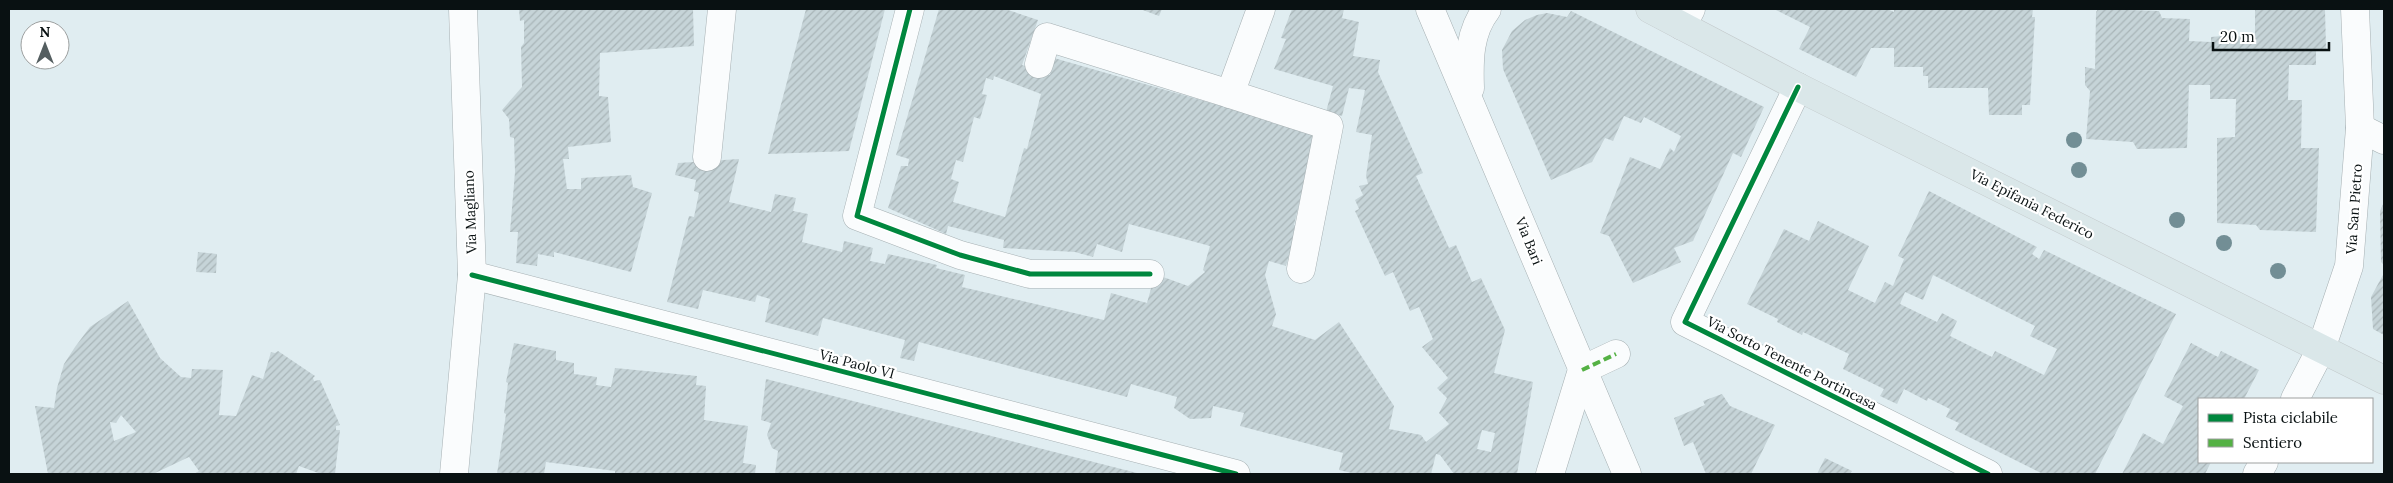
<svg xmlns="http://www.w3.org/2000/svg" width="2393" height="483" font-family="Lora,serif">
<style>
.building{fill:url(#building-hatch);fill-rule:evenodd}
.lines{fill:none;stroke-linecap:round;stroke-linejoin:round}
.minor-casing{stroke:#a6b0b3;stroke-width:29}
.major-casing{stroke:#c3c9cb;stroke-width:29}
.minor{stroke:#fafcfd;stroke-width:28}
.major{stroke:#dae7e9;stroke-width:28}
.quiet{stroke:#54b144;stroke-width:4;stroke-dasharray:8 4;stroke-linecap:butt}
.cycleway-casing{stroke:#fff;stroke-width:8}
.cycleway{stroke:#00873e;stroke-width:5}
.tree{fill:#728e95}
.labels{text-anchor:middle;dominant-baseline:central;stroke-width:4.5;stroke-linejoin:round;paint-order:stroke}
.street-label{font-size:14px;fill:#091112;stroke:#fff}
</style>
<defs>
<pattern id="building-hatch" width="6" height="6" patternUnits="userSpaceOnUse" patternTransform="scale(1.25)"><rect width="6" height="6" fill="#c6d4d8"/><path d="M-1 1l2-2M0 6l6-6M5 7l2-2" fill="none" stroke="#a9b5b8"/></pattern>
</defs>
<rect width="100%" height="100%" fill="#e0edf1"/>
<g class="building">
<polygon points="519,9 693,9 694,46 600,53 599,96 608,97 611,142 568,147 569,159 563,159 567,189 581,189 581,178 631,175 633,187 652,193 631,272 554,252 554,257 538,254 537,266 516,263 518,232 510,232 515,172 514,138 510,137 509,119 502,110 522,87 521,47 524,43 524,20 520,21"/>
<polygon points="806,9 885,9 849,151 768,154"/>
<path d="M939,9H1005L1038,20L1022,65L1050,75L1054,58L1316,133L1294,225L1297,226L1286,266L1269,261L1265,275L1276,314L1272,326L1315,340L1339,322L1394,406L1389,429L1421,435L1426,442L1449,424L1439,413L1447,398L1437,388L1448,378L1422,347L1433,339L1419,307L1410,311L1393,272L1385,276L1355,211L1359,209L1355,200L1363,195L1359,186L1368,184L1366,176L1372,135L1356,132L1365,90L1349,88L1342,116L1326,112L1333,86L1274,69L1286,39L1281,38L1292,9H1344L1342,18L1359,22L1353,56L1380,60L1378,72L1423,173L1416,176L1449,248L1456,245L1472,282L1481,278L1505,330L1494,373L1533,382L1517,474H1454L1440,455L1436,454L1431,474H1356L1339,470L1343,453L1240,426L1244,413L1213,406L1211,418L1190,419L1174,408L1177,397L1131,384L1127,397L919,342L914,361L900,358L905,340L823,318L818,336L765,322L770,299L757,295L755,302L703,290L698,309L667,302L689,216L694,217L699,193L694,191L696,180L675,175L678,163L739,159L729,202L771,212L775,194L796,198L793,211L808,214L802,242L842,252L844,241L873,248L870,261L885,264L888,254L937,265L936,268L965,275L962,287L1104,320L1111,293L1147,303L1155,274L1188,286L1205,272L1203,270L1210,246L1129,224L1122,252L1097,244L1093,257L1075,252L1003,248L1004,240L948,226L946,234L888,208L901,166H908L909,159L896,155ZM994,76L1041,94L1027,149L1024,148L1005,217L953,202L959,182L951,179L956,160L963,162L974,117L980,119L987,95L982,94L986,78L993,80ZM1482,430L1495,433L1491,452L1477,449Z"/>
<polygon points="1140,9 1162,9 1159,16"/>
<polygon points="1774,9 1887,9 1894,12 1894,9 2033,9 2032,17 2035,17 2030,105 2022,105 2022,115 1989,115 1988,88 1928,88 1928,76 1923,76 1923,67 1894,67 1894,48 1871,48 1856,77 1799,49 1810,27"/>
<polygon points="2098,9 2159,11 2162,18 2190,19 2189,41 2211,42 2211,37 2222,36 2255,36 2255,9 2325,9 2326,49 2316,49 2316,65 2289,65 2288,100 2302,100 2301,148 2319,148 2316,232 2260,230 2256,225 2217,223 2217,138 2235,137 2236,99 2210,99 2210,85 2189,85 2187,148 2137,149 2133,142 2086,139 2090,91 2085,85 2085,67 2095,69 2096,12"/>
<polygon points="1571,11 1764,107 1741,157 1733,153 1693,241 1674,248 1681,262 1633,283 1609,236 1600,233 1630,157 1660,169 1670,148 1674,152 1681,136 1644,117 1641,123 1624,116 1613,141 1605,138 1592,162 1551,180 1503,69 1502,50 1512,31 1525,20 1537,15 1547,13 1567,17"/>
<path d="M1929,191L2037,247L2032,254L2039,259L2044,250L2176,314L2095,474H2043L1955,430L1959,423L1946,417L1950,409L1928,398L1927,401L1904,389L1897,404L1880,396L1884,389L1843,369L1849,354L1803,332L1802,335L1777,322L1778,319L1747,304L1784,229L1809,241L1818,221L1869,246L1848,290L1875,303L1885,282L1893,286L1904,259L1898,256ZM1933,275L2035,326L2030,336L2057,349L2044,375L1995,351L1992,357L1950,336L1957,321L1942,313L1937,322L1900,304L1905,292L1923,300Z"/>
<polygon points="2384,202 2384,265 2381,262 2380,211"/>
<polygon points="198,252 217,254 216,273 196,272"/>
<polygon points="2384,273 2384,335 2373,329 2371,297"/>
<path d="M128,301L160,358L181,377L191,378L192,369L223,370L219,415L236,416L252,375L263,379L271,352L275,353L278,351L315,376L313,378L314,381L320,380L340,425L336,426V430H340L335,474H321L299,466L296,474H194L199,471L189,457L153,474H48L35,406L54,408L57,388L64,364L75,347L90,327ZM121,415L136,432L114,441L110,422L116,423Z"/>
<polygon points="514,343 556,351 556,360 574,363 574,374 597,377 596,385 611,387 615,368 697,376 696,385 706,386 704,420 748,426 743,463 756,465 755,474 615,474 615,471 546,462 544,474 497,474 506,414 504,413 508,383 506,382"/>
<polygon points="2191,343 2218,357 2221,351 2259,370 2244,399 2199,399 2199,462 2211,462 2205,474 2122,474 2143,433 2163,444 2183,406 2164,396"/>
<polygon points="766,379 1141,474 775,474 778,451 772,448 767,435 771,423 761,420"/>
<polygon points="1722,394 1730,406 1775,425 1751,474 1706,474 1693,442 1684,446 1674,418 1705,405 1703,401"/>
<polygon points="1825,458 1852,471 1850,474 1817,474"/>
</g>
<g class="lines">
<g class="minor-casing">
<g id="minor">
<polyline points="910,9 857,216 960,255 1030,274 1150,274"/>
<polyline points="1261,9 1230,94 1329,126 1301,269"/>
<polyline points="1430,9 1627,474"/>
<polyline points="1682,26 1691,9"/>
<polyline points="1039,64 1047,37 1230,94"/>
<polyline points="1798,87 1685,322 1988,474"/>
<path d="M1470,88C1469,60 1469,32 1487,9"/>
<polyline points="2360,128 2384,140"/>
<polyline points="707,157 722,9"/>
<polyline points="472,275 1236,474"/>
<polyline points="2295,399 2321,349 2349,266 2360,128 2355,9"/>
<polyline points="454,474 472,275 463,9"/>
<polyline points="1550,474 1582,370 1616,354"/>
<polyline points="2257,474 2264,462"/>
</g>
</g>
<g class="major-casing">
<polyline id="major" points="1650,9 1798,87 2384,380"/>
</g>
<use href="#minor" class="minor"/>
<use href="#major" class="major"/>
<polyline class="quiet" points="1582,370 1616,354"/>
<g class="cycleway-casing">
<g id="cycleway">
<polyline points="910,9 857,216 960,255 1030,274 1150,274"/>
<polyline points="1798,87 1685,322 1988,474"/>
<polyline points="472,275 1236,474"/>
</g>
</g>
<use href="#cycleway" class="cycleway"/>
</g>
<g class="tree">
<circle cx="2074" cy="140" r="8"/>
<circle cx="2079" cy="170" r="8"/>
<circle cx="2177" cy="220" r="8"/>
<circle cx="2224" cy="243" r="8"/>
<circle cx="2278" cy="271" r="8"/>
</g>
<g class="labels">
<g class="street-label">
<text transform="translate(2032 204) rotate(27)">Via Epifania Federico</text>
<text transform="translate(2354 209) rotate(-86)">Via San Pietro</text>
<text transform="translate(470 212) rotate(-92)">Via Magliano</text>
<text transform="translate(1529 241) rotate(68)">Via Bari</text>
<text transform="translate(1792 363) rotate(27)">Via Sotto Tenente Portincasa</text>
<text transform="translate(857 364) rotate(15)">Via Paolo VI</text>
</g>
</g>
<rect width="2393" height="483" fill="none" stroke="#091112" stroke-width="20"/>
<rect x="2198" y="398" width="175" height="65" fill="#ffffff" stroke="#9da0a0"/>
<rect x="2208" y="414" width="25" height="8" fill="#00873e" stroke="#9da0a0"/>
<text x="2243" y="423" font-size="15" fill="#091112">Pista ciclabile</text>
<rect x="2208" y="439" width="25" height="8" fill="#54b144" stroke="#9da0a0"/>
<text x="2243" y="448" font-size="15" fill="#091112">Sentiero</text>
<g transform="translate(45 45)"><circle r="24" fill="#ffffff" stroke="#9da0a0"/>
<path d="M0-4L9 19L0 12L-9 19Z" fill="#545e60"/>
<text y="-8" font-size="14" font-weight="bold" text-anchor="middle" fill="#091112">N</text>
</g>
<path d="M2213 42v8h116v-8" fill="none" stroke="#091112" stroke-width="2.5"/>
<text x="2220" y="42" font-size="15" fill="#091112" stroke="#ffffff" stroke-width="4" paint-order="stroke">20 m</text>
</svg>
